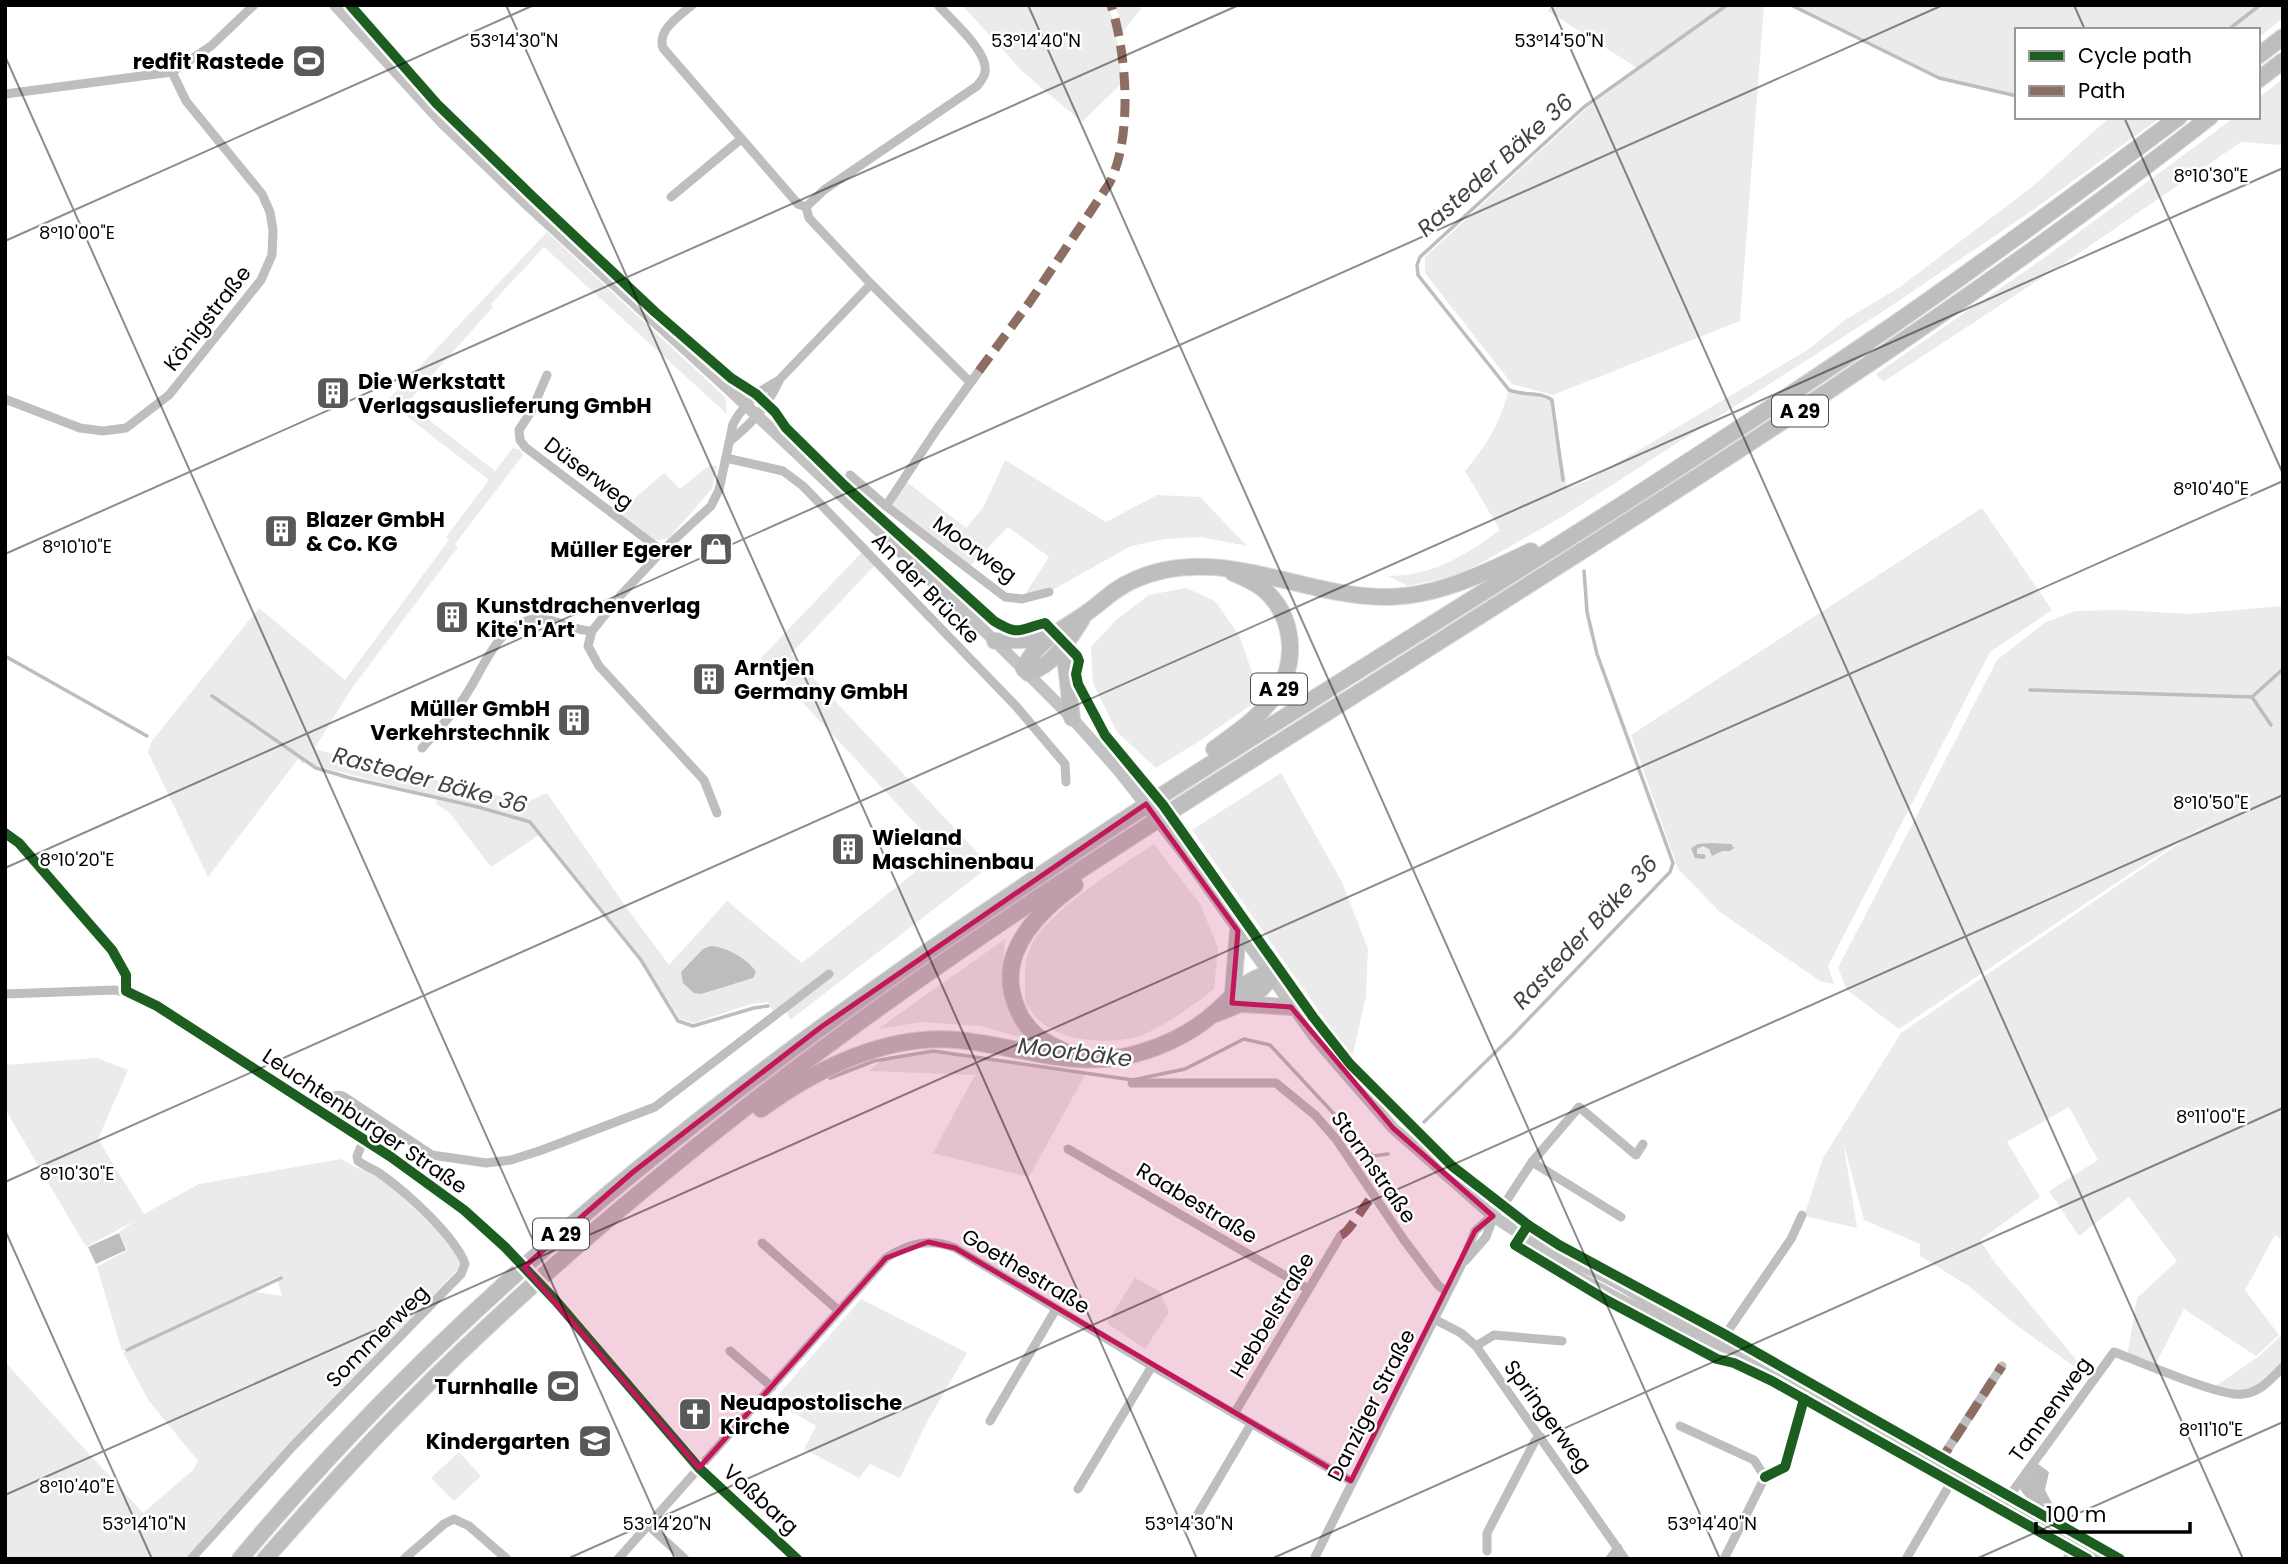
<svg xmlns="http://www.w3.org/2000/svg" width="2288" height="1564" font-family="Poppins,sans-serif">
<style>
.green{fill:#ebebeb}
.water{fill:#bdbdbd}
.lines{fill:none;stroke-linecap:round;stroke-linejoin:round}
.stream{stroke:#bdbdbd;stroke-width:3.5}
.highway-casing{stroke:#dbdbdb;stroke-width:18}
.street{stroke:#bebebe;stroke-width:9}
.secondary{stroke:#c2c2c2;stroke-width:12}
.highway{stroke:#bebebe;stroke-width:16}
.street-bridge{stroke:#bebebe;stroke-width:9}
.secondary-bridge{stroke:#c2c2c2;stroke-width:12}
.quiet{stroke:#8d6e63;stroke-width:9;stroke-dasharray:18 9;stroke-linecap:butt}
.cycleway-casing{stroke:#fff;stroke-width:15}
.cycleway{stroke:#1b5e20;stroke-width:10}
.marked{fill:#c2185b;fill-opacity:0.2;stroke:#c2185b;stroke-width:5;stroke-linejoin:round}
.ticks{fill:none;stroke:#000;stroke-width:2;stroke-opacity:0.45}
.labels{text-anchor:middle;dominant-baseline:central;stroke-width:5;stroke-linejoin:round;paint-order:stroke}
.shield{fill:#fff;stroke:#4c4c4c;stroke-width:2}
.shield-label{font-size:19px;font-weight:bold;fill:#000}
.poi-label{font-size:21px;font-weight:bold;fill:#000;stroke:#fff;text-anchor:start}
.street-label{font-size:21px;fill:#000;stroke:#fff}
.water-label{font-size:23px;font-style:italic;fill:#424242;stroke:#fff}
.ticks-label{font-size:18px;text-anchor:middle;fill:#000;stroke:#fff;stroke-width:5;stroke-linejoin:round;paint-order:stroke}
</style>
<rect width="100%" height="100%" fill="#fff"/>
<g class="green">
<polygon points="962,5 1108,5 1116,30 1122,83 1082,122 1024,73"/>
<polygon points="1114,5 1144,5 1120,35 1119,16"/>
<polygon points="1551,5 1764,5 1740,321 1553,395 1512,384 1425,273 1425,257 1587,108 1708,20 1637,68 1548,11"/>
<polygon points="1791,5 2283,5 2283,18 2258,38 2258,30 2017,30 2017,96 1939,78"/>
<polygon points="2283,79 2283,145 2241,142 2069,260 1883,382 1876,374 2044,258 2235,117 2258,117 2258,98"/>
<path d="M2110,117H2161L2033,210L1882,312L1565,515L1460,575L1408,586L1388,576C1433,576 1464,556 1500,530L1465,471C1488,444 1499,424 1509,390C1525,396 1539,391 1552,400L1567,488L1587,481L1809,349L1845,320L1900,287L2032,187Z"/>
<polygon points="547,232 725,397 727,414 544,247 491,304 493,307 407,403 495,471 513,448 520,450 523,455 455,544 458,547 352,688 314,749 526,803 547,793 626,907 669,965 727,901 802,963 941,851 761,658 863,551 875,565 791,654 990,866 790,1020 783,1004 773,1011 767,1002 751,1004 694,1023 680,1019 642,959 531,821 317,766 306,760 303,764 298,759 208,877 148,752 152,741 259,608 345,680 449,540 446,537 489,480 387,401"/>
<polygon points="1005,460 1106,522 1157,495 1200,497 1247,546 1200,537 1165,539 1131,546 1049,592 1022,599 1049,557 1008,527 968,568 886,506 903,479 966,528 983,508"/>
<polygon points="710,465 717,466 712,489 668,539 655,540 619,512 664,473 680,489"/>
<polygon points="1982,508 2052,610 1990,652 1828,966 1834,984 1820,981 1720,912 1678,869 1631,735"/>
<polygon points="1186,588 1215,601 1239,635 1254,678 1251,705 1198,742 1156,768 1117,732 1093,683 1091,647 1116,620 1149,595"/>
<polygon points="2283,606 2283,1240 2275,1235 2245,1290 2279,1335 2256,1356 2184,1309 2154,1367 2127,1357 2137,1298 2177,1261 2129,1197 2079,1236 2049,1191 2098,1160 2069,1107 2007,1142 2040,1197 1980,1240 1993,1260 2093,1380 2016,1325 1970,1287 1920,1256 1920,1244 1864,1220 1843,1141 1857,1228 1804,1216 1823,1158 1901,1033 2227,811 2143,865 1899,1029 1847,990 1838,968 1997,660 2046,622 2075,611 2120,610 2190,614"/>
<polygon points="1281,773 1342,882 1368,949 1366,996 1352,1058 1192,830"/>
<polygon points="437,800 477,808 530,824 539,835 491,867 449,812 436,804"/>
<path d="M1154,844L1200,904L1218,948L1214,989C1195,1004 1155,1034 1131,1038C1096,1045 1044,1040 1026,1003C1024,998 1025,988 1025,982C1025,965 1026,952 1036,937C1060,904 1119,867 1154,844Z"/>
<path d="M1005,939C1001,980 1005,1004 1027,1039L980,1026L922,1022L878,1029Z"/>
<polygon points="933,1051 1086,1073 1029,1177 933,1153 975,1075 869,1071 883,1059"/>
<polygon points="97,1058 128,1070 98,1139 144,1214 199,1184 341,1159 357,1168 378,1174 390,1185 457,1250 460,1267 333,1400 186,1559 5,1559 5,1362 143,1513 193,1470 198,1461 149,1401 123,1353 256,1292 282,1296 278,1283 279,1276 122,1351 97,1267 127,1250 119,1232 136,1220 86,1247 5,1109 5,1065"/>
<polygon points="1135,1278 1159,1291 1169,1312 1145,1349 1107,1323"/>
<polygon points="861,1299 967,1353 928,1420 900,1478 870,1464 859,1478 804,1449 816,1426 773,1401"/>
<polygon points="2283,1334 2283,1367 2253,1392 2211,1389 2258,1357"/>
<polygon points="459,1452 481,1476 454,1501 431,1478"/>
</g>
<g class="water">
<polygon points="1711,843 1731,844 1734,848 1730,851 1722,851 1712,856 1709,849 1703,846 1697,849 1697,854 1704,854 1706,856 1704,859 1695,858 1691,848 1698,844"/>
<path d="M711,946C726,947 748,959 756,972L753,978L701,994L694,993L683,983L681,972L703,949Z"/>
<polygon points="119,1233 126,1250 96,1264 88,1247"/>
<path d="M2038,1464L2049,1472L2045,1490L2054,1507L2052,1512C2038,1509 2027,1500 2020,1489Z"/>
</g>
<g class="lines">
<g class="stream">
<polyline points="1791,5 1939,78 2017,96"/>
<polyline points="2228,30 2260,5"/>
<polyline points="2109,117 2114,118"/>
<path d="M1563,480L1552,400C1539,391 1525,396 1509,390L1418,275L1417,265L1420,257L1584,107L1727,5"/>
<polyline points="5,656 147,736"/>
<polyline points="2030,690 2252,697 2283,669"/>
<polyline points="212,696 316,768 350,778 478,807 530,822 641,960 678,1021 693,1026 754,1008 768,1006"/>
<polyline points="2252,697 2271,725"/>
<polyline points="830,1078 874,1061 933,1051 1133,1080 1185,1069 1244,1039 1270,1045 1373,1156 1388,1154"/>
<polyline points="1424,1122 1512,1036 1670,872 1673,863 1597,654 1587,612 1584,571"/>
<polyline points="127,1350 281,1278"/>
</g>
<g class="highway-casing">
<g id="highway">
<polyline points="2258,56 2283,37"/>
<polyline points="2258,80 2283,61"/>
<polyline points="995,641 1045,639"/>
<polyline points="1064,648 1072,718"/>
<path d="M1024,669C1035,642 1059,632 1082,616C1101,604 1111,590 1134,580C1217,542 1301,597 1385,597C1437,597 1485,573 1531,551"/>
<path d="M1028,673C1054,665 1068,641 1082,619"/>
<path d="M1214,749C1236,733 1259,718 1275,695C1299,662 1294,614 1262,588C1253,582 1243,577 1233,573"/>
<polyline points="1233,993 1238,931"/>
<polyline points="1242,1004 1291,1007"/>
<path d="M1215,1014C1237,1006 1257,998 1270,978"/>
<path d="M1075,1056C1062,1050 1048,1045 1037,1036C1026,1027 1018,1013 1014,1000C998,951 1039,911 1075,885"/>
<path d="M761,1109C818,1068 885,1034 958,1040C1013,1045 1065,1067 1122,1057C1153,1051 1188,1036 1213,1014C1232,999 1243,980 1268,974"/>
<path d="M240,1559C621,1102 1136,815 1629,500C1717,443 1806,385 1893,325C1990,258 2084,188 2179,117"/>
<path d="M265,1559C311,1507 357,1455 406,1406C511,1299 626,1201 745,1108C940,955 1151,823 1361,691C1650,508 1941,328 2210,117"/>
</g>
</g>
<g class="street">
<path d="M692,5C680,16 657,29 663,48L798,204L806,207L824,190L977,86C980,82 984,78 985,72C989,52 951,20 938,5"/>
<polyline points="5,94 172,72 211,46 254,5"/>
<polyline points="671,197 741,139"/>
<polyline points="806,207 809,218 871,284 970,382"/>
<polyline points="547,375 532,410 519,430 520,440 525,447 662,551"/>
<polyline points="5,399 80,428 103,431 126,428 169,395 261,280 272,255 273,230 270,212 262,194 186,101 172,72"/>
<path d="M730,441C753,422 766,408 779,381"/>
<polyline points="726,458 783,471 803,486 1015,705 1065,764 1066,782"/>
<polyline points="850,475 886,506 1005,597 1022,599 1049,592"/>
<polyline points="886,506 937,429 979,371"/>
<path d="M422,748C435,733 449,718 461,702C481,676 493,630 529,620C550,614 570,631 592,631"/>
<polyline points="717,813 704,780 599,666 588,646 592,631 621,595 662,551 711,506 719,490 733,424 739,414 756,394 779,380 871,284"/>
<polyline points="5,833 19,843 112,950 126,975 126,991"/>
<polyline points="5,994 115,990 141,997 417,1174 505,1247"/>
<polyline points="1132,1083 1276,1083 1315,1115 1336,1139 1404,1240 1438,1285 1447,1292"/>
<path d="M318,1110C324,1101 332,1093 343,1096L432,1155L486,1163L511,1160L542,1150L655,1107L829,974"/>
<polyline points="1068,1149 1308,1289"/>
<polyline points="1532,1162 1621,1217"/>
<polyline points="762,1243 838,1310"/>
<polyline points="1465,1261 1486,1237 1493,1218"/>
<polyline points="556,1301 699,1468 797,1559"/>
<polyline points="1434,1319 1461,1333 1476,1346 1625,1559"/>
<polyline points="1719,1344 1791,1239 1802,1215"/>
<polyline points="1476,1346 1494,1335 1562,1341"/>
<polyline points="730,1351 772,1387"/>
<polyline points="1234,1414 1341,1235"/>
<polyline points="990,1421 1056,1309"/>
<polyline points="1680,1426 1754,1460 1765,1477 1724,1559"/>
<polyline points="1938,1464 2002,1366"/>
<polyline points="1078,1489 1152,1366"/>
<path d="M2005,1502L2114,1352C2139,1361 2222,1398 2243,1394C2261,1392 2271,1379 2283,1367"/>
<polyline points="1192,1524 1251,1424"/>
<polyline points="648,1525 685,1559"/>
<polyline points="1487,1551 1487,1533 1535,1441 1541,1437"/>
<path d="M191,1559L293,1446L461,1274L465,1264C456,1237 406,1192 382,1175C375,1169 366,1167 358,1161L357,1156L364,1139"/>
<polyline points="404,1559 444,1524 454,1519 469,1526 507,1559"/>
<path d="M618,1559L886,1258C909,1243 929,1238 955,1248L1152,1366L1351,1481"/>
<polyline points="1314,1559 1460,1268 1475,1231 1503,1206 1532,1162 1579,1107 1636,1155 1643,1144"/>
<polyline points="1610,1559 1618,1548"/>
<polyline points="1906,1559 1956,1474"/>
<polyline points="2067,1559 2076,1542"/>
</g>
<g class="secondary">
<polyline points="335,5 442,122 524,201 730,390 995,641 1072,718 1119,771"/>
<polyline points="1184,854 1315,1038 1393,1128 1493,1216 1558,1259 1570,1273 1647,1314 1662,1316 1765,1367 2105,1559"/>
<path d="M1558,1259C1586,1264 1644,1294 1662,1316"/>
</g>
<use href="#highway" class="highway"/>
<polyline class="street-bridge" points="505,1247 556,1301"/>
<polyline class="secondary-bridge" points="1119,771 1184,854"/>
<g class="quiet">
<path d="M979,371L1029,303L1109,184C1133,138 1127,54 1111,5"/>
<path d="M1341,1235C1350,1232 1363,1205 1374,1195"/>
<polyline points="1939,1463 2002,1366"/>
</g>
<g class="cycleway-casing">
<g id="cycleway">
<path d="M350,5L437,104L532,196L655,312L731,378L756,394L775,412L786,428L845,486L994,621C1020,637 1019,629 1045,623L1077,656L1079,661L1076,674L1078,684L1105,735L1163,805L1313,1017L1350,1064L1452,1166L1528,1225L1559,1245L1724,1334L2120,1559"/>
<polyline points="5,833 19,843 112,950 126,975 126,991 157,1006 391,1157 464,1210 505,1247 556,1301 699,1468 797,1559"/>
<polyline points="1528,1225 1515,1245 1608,1301 1717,1359 1734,1363 1772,1381 2088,1559"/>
<polyline points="1765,1477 1785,1467 1804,1399"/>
</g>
</g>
<use href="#cycleway" class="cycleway"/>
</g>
<path class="marked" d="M1146,804L1238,931L1232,1003L1291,1007L1393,1128L1493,1216L1475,1231L1351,1481L955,1248L928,1242L886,1258L699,1468L524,1267L633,1172L821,1027Z"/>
<path class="ticks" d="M506,5L1197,1559M1028,5L1720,1559M1551,5L2243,1559M2074,5L2085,30M5,56L675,1559M2124,117L2283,474M5,241L534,5M5,554L1239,5M5,868L1943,5M5,1182L2283,168M5,1230L152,1559M5,1495L2283,481M567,1559L2283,795M1271,1559L2283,1108M1976,1559L2283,1422"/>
<defs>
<g id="stadium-square" transform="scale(1.75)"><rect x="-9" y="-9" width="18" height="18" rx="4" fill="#595959" stroke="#fff"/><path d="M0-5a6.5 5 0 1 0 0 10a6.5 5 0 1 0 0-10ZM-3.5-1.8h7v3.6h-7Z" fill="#fff"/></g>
<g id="building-square" transform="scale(1.75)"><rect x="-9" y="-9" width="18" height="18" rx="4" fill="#595959" stroke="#fff"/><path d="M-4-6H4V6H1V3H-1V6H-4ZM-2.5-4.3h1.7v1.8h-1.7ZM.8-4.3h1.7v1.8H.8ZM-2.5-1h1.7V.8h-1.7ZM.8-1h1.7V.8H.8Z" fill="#fff"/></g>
<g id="shop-square" transform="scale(1.75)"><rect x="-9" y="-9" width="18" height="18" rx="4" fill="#595959" stroke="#fff"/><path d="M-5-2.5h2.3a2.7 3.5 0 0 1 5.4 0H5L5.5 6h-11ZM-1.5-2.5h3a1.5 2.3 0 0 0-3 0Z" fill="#fff"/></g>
<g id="church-square" transform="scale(1.75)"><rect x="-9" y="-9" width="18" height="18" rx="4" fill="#595959" stroke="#fff"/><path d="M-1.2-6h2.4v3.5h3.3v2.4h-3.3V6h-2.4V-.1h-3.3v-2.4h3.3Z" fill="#fff"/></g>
<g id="school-square" transform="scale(1.75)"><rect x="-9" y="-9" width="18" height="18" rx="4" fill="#595959" stroke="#fff"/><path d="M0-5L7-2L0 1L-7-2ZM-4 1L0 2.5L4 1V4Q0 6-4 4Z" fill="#fff"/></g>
</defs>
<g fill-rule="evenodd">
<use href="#stadium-square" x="309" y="61"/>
<use href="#building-square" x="333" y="393"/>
<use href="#building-square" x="281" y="531"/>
<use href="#shop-square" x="716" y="549"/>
<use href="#building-square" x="452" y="617"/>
<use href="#building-square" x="709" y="679"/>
<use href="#building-square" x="574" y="720"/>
<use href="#building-square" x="848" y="849"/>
<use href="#stadium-square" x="563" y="1386"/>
<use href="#church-square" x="695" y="1414"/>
<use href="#school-square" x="595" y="1441"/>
</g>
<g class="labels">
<g class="shield">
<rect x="1772" y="395.5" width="56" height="31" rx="5"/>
<rect x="1251" y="673.5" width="56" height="31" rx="5"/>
<rect x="533" y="1218.5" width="56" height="31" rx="5"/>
</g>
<g class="shield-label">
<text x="1800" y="411">A 29</text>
<text x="1279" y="689">A 29</text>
<text x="561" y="1234">A 29</text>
</g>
<g class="poi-label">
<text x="284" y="61" text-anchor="end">redfit Rastede</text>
<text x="358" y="381">Die Werkstatt<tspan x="358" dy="24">Verlagsauslieferung GmbH</tspan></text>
<text x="306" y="519">Blazer GmbH<tspan x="306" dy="24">&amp; Co. KG</tspan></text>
<text x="692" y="549" text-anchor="end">Müller Egerer</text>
<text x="476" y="605">Kunstdrachenverlag<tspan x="476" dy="24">Kite'n'Art</tspan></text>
<text x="734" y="667">Arntjen<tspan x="734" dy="24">Germany GmbH</tspan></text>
<text x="550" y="708" text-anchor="end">Müller GmbH<tspan x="550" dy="24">Verkehrstechnik</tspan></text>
<text x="872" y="837">Wieland<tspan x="872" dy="24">Maschinenbau</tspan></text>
<text x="538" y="1386" text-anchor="end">Turnhalle</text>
<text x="720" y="1402">Neuapostolische<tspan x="720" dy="24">Kirche</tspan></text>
<text x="570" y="1441" text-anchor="end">Kindergarten</text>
</g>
<g class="street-label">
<text transform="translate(207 318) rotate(-52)">Königstraße</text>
<text transform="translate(589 473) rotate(37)">Düserweg</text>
<text transform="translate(975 549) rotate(36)">Moorweg</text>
<text transform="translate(926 588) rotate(46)">An der Brücke</text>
<text transform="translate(365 1121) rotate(34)">Leuchtenburger Straße</text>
<text transform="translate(1374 1167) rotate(55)">Stormstraße</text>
<text transform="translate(1197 1203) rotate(31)">Raabestraße</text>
<text transform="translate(1026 1271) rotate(31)">Goethestraße</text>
<text transform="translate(1272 1315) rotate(-59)">Hebbelstraße</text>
<text transform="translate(377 1336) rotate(-45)">Sommerweg</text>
<text transform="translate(1371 1405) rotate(-63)">Danziger Straße</text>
<text transform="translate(2050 1409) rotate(-54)">Tannenweg</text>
<text transform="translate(1548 1416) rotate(54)">Springerweg</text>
<text transform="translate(761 1499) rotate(42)">Voßbarg</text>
</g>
<g class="water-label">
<text transform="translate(1495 165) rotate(-42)">Rasteder Bäke 36</text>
<text transform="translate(430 780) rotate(15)">Rasteder Bäke 36</text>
<text transform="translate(1585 932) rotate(-47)">Rasteder Bäke 36</text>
<text transform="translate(1075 1052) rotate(7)">Moorbäke</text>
</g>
</g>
<g class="ticks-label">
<text x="514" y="47">53°14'30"N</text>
<text x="1036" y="47">53°14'40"N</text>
<text x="1559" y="47">53°14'50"N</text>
<text x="2211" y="182">8°10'30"E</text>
<text x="77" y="239">8°10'00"E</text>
<text x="2211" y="495">8°10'40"E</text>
<text x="77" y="553">8°10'10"E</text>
<text x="2211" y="809">8°10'50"E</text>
<text x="77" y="866">8°10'20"E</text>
<text x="2211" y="1123">8°11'00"E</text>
<text x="77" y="1180">8°10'30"E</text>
<text x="2211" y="1436">8°11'10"E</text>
<text x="77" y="1493">8°10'40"E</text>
<text x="144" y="1530">53°14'10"N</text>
<text x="667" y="1530">53°14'20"N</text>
<text x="1189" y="1530">53°14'30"N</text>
<text x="1712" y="1530">53°14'40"N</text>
</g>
<rect width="2288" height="1564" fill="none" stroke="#000000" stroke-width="14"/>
<rect x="2015" y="28" width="245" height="91" fill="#ffffff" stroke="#999999" stroke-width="2"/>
<rect x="2029" y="51" width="35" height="10" fill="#1b5e20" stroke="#999999" stroke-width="2"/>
<text x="2078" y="63" font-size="21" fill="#000000">Cycle path</text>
<rect x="2029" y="86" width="35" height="10" fill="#8d6e63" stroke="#999999" stroke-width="2"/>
<text x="2078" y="98" font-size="21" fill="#000000">Path</text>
<path d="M2036 1522v10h154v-10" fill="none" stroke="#000000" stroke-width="3.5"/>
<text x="2046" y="1522" font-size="21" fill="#000000" stroke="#ffffff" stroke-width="5" paint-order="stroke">100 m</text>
</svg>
